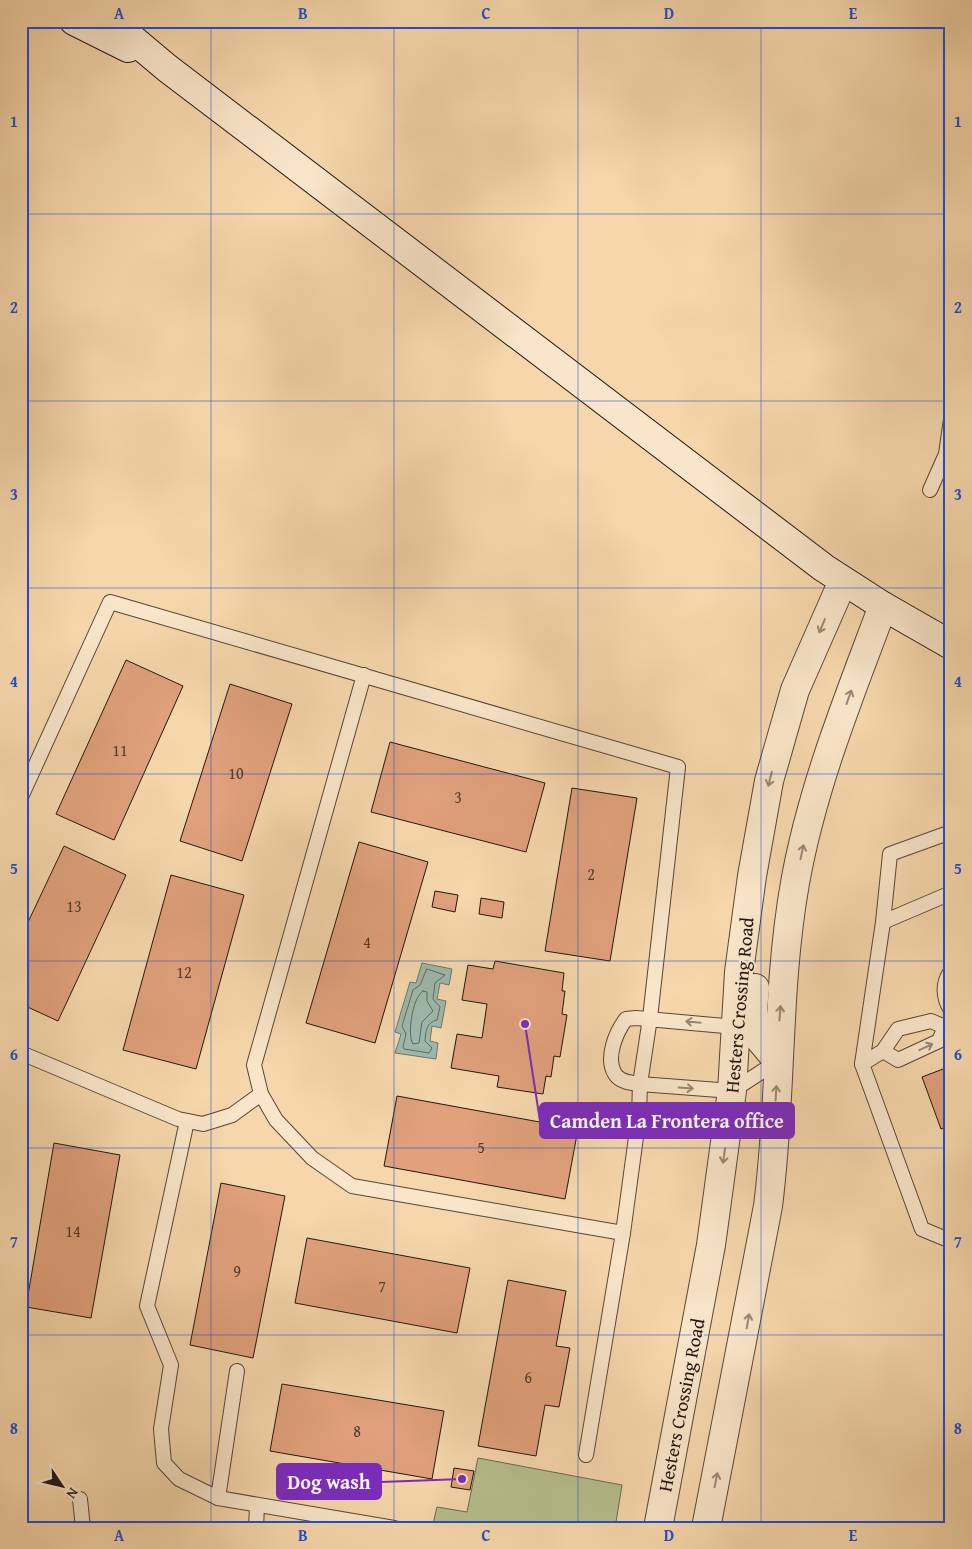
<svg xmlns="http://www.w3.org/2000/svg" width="972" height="1549" font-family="'Gentium Book Plus',serif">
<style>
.green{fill:#b6bf8e;stroke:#6c6a4e}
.water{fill:#9db9ad;stroke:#6c786e}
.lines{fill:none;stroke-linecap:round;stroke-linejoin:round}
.shore{stroke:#60685e;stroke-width:1}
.building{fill:#e0a17c;stroke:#22160f}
.service-casing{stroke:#574636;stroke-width:16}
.tertiary-casing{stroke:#574636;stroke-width:30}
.secondary-casing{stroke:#22160f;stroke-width:30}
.service{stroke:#f9e5c9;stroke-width:14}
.tertiary{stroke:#f9e5c9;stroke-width:28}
.secondary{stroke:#f9e5c9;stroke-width:28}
.oneway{stroke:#988875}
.grid{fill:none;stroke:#1d4ed8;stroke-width:1;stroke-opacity:0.55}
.labels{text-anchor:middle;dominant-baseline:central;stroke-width:4;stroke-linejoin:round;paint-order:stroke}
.number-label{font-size:16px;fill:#52392a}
.street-label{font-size:19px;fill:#22160f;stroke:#f9e5c9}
.leader{fill:none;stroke:#7b2cbf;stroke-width:2}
.callout-dot{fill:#7b2cbf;stroke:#f9e5c9;stroke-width:2}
.callout{fill:#7b2cbf;stroke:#7b2cbf;stroke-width:2}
.callout-label{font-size:20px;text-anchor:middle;font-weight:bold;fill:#fff}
.neatline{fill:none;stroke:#1d4ed8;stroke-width:2}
.grid-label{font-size:16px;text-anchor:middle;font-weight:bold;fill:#1d4ed8}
</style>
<rect width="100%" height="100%" fill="#f6d7ac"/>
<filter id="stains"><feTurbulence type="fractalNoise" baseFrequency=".004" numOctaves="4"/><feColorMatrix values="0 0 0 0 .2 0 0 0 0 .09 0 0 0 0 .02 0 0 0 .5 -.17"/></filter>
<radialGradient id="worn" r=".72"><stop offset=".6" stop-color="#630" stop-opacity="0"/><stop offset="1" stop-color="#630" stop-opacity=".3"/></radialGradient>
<polygon class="green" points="478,1458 622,1485 615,1528 432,1528 437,1507 467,1512"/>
<polygon class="water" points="422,963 452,969 449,985 440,983 437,999 446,1001 441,1028 432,1026 430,1041 438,1043 436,1059 395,1053 401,1034 395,1032 410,982 416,983"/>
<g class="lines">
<g class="shore">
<path d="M427,969L445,975L435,983L433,999L440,1007L437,1020C426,1023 426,1030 425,1041L432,1048L429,1053L404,1049L403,1047L406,1034L402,1026L413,990L420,985Z"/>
<path d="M423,991L427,992V1001L433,1011L422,1022L419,1043L413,1044C407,1035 412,998 423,991Z"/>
</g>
</g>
<g class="building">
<polygon points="126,660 183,686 114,840 56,814"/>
<polygon points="230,684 292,704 242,861 180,841"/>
<polygon points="390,742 545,783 526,852 371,812"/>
<polygon points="572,788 637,798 610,961 545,951"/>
<polygon points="359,842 428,862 375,1043 306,1023"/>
<polygon points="64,846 126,875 58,1021 21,1004 21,937"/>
<polygon points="171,875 244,895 196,1069 123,1050"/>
<polygon points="435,891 458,895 455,912 432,907"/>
<polygon points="481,898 504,902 502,918 479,914"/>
<polygon points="495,961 564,973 562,991 565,991 562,1014 567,1015 560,1057 554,1056 551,1077 546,1076 543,1094 497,1087 499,1076 451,1068 457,1034 482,1038 487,1004 462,1000 468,965 493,969"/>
<polygon points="951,1066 951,1125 941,1129 922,1077"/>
<polygon points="397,1096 578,1129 565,1199 384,1166"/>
<polygon points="54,1143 120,1155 91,1318 26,1307"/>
<polygon points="221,1183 285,1196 253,1358 190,1345"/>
<polygon points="307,1238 470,1268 457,1333 295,1303"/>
<polygon points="508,1280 566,1291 556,1346 570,1348 559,1407 545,1405 536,1456 478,1446"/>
<polygon points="282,1384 444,1411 432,1479 270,1451"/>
<polygon points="454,1468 474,1471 470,1490 451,1487"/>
</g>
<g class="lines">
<g class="service-casing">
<g id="service">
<polyline points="930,490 946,454 951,419"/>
<polyline points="364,675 254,1065 261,1094 276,1120 312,1158 352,1186 623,1233 586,1455"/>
<polyline points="21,797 110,602 678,767 650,1018 640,1084 732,1091 778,1061 775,1060"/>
<polyline points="951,893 883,922 862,1064 922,1229 951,1241"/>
<polyline points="883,922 890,854 951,832"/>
<path d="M951,971C942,983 943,998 951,1010"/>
<polyline points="21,1053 178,1119 203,1124 232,1115 261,1094"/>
<polyline points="862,1064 883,1051 898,1029 931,1021 945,1027 939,1041 898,1060 883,1051"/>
<polyline points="187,1121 147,1306 171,1365 161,1429 164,1463 179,1479 218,1498 394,1528"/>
<path d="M623,1233L639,1115L640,1084C631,1083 620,1082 615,1074C605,1058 616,1032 626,1019L636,1018L736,1027L740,1030"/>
<polyline points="218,1498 237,1371"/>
<polyline points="80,1499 83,1528"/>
<polyline points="256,1528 257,1506"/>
</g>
</g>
<g class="tertiary-casing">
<g id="tertiary">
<polyline points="755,988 753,1010 757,1036 778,1061"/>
<polyline points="658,1528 711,1245 732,1091 739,972 752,876 769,781 795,690 843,581"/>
<path d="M706,1528L768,1206C782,1099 776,990 795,883C812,787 849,697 883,606"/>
</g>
</g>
<g class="secondary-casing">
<g id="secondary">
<polyline points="74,21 128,48"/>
<polyline points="111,21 167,68 824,568 883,606 951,645"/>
</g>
</g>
<use href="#service" class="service"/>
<use href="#tertiary" class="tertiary"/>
<use href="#secondary" class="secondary"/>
</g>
<defs><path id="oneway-shaft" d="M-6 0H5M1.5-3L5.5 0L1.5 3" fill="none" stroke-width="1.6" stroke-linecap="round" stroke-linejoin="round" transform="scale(1.25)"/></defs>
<g class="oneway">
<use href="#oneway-shaft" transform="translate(822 626) rotate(113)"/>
<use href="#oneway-shaft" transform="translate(849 697) rotate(-70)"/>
<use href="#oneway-shaft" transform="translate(770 779) rotate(104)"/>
<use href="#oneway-shaft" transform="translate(802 852) rotate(-78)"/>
<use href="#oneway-shaft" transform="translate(780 1013) rotate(-86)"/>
<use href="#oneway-shaft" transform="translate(693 1022) rotate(-174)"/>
<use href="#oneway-shaft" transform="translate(926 1047) rotate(-25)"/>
<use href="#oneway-shaft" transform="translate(686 1088) rotate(4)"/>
<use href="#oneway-shaft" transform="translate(776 1093) rotate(-87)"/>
<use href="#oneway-shaft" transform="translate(724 1156) rotate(98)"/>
<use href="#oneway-shaft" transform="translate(748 1321) rotate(-80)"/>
<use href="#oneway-shaft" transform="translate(716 1480) rotate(-79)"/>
</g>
<path class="grid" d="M211,21V1528M394,21V1528M578,21V1528M761,21V1528M21,214H951M21,401H951M21,588H951M21,774H951M21,961H951M21,1148H951M21,1335H951"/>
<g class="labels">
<g class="number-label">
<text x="120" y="750">11</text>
<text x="236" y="773">10</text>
<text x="458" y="797">3</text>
<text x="591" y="874">2</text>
<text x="74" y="906">13</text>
<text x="367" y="942">4</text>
<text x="184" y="972">12</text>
<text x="481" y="1147">5</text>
<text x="73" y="1231">14</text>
<text x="237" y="1271">9</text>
<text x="382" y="1286">7</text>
<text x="528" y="1377">6</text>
<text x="357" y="1431">8</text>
</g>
<g class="street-label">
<text transform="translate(739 1005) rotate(-85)">Hesters Crossing Road</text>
<text transform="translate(681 1405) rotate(-79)">Hesters Crossing Road</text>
</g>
</g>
<path class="leader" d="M525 1024L540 1121M462 1479L381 1482"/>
<g class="callout-dot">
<circle cx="525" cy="1024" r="5"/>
<circle cx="462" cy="1479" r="5"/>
</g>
<g class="callout">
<rect x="540" y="1103" width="254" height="35" rx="5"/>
<rect x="277" y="1464" width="104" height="35" rx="5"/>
</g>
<g class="callout-label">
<text x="667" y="1128">Camden La Frontera office</text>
<text x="329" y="1489">Dog wash</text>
</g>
<rect width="972" height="1549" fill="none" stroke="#f6d7ac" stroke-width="55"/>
<g transform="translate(62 1486) rotate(125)" stroke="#f9e5c9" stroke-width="4" paint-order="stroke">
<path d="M0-4L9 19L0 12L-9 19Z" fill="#22160f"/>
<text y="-8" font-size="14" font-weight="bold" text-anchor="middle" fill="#22160f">N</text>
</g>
<rect x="28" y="28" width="916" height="1494" class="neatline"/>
<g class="grid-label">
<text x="119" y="19">A</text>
<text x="303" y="19">B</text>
<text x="486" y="19">C</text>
<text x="669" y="19">D</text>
<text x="853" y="19">E</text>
<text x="14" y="127">1</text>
<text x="958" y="127">1</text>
<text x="14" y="313">2</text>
<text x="958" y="313">2</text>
<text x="14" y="500">3</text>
<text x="958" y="500">3</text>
<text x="14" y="687">4</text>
<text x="958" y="687">4</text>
<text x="14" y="874">5</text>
<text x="958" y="874">5</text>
<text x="14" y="1060">6</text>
<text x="958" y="1060">6</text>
<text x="14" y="1247">7</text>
<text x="958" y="1247">7</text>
<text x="14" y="1434">8</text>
<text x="958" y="1434">8</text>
<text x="119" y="1541">A</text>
<text x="303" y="1541">B</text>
<text x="486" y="1541">C</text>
<text x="669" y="1541">D</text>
<text x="853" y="1541">E</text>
</g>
<rect width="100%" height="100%" filter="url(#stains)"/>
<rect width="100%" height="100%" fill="url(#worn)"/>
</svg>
